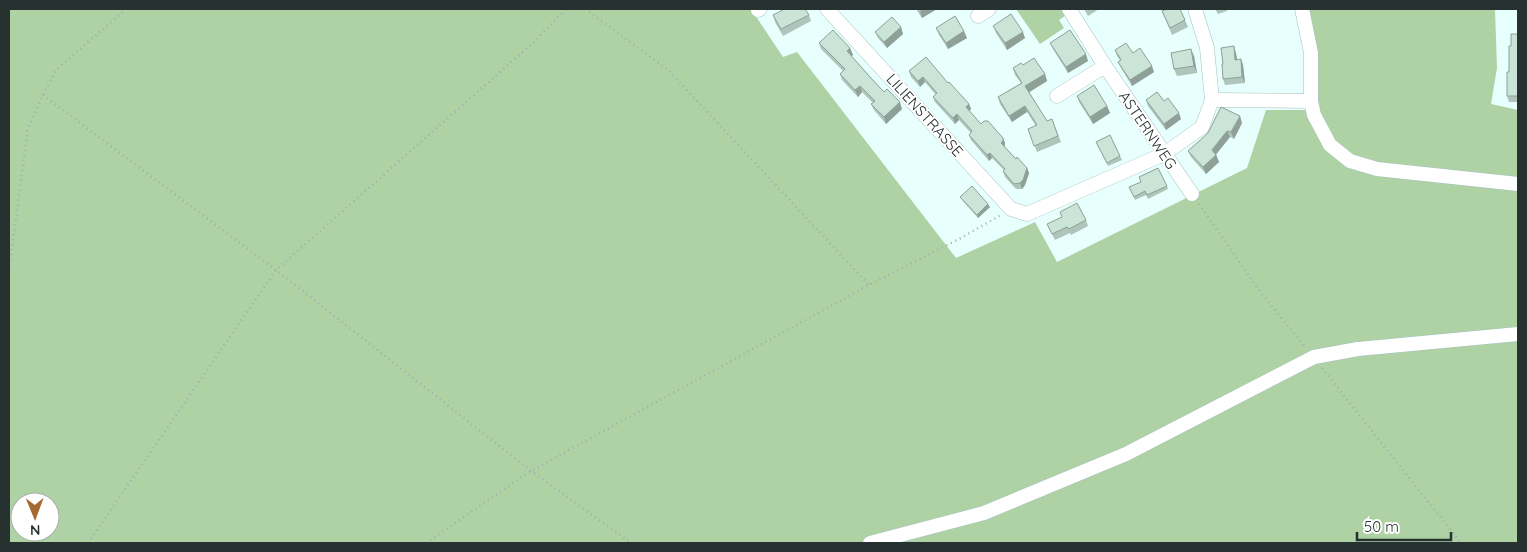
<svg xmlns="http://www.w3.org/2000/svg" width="1527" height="552" font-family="Quicksand,sans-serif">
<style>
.green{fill:#afd2a4;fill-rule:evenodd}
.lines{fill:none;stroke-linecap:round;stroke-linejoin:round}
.minor-casing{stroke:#a4c1bf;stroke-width:15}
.path{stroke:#9cafad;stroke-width:2.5;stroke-dasharray:1 4;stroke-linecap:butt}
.minor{stroke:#fff;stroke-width:14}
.wall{fill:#afc4ba}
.shaded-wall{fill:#8ea097}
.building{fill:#cbe4d8;stroke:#8ea097}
.labels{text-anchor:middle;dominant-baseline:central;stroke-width:4;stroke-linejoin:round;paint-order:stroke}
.street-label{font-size:15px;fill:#263130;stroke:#fff}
</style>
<rect width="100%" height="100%" fill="#e7fffd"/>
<g class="green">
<path d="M9,9H751L783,57L797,52L956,258L1035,222L1057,262L1247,168L1266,110H1307L1306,53L1296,9H1495L1497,68L1491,104L1518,110V543H9ZM20,502H50V532H20Z"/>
<polygon points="1016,9 1062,9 1066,15 1059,20 1064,28 1040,44"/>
</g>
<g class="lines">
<g class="minor-casing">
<g id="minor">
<polyline points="827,9 1011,209 1027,214 1164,154 1202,127 1212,100 1311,101"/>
<polyline points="1069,9 1105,66 1192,194"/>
<polyline points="1195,9 1207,48 1212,100"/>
<polyline points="1302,9 1311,53 1311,101 1314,115 1330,145 1350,161 1377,169 1518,184"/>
<polyline points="758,10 760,9"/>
<polyline points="978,16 989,9"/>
<polyline points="1057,96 1105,66"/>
<polyline points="870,543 984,513 1126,454 1314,357 1358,349 1518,334"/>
</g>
</g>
<g class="path">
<polyline points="585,9 668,70 869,285"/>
<polyline points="43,95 276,270 531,471 631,543"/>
<polyline points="1199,204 1261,293 1306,348"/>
<polyline points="9,270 28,128 43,95 56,70 126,9"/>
<polyline points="1322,368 1461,543"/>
<polyline points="88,543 276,270 534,42 566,9"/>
<polyline points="426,543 531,471 869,285 959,239 1001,215"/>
</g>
<use href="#minor" class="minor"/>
</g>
<g class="wall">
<polygon points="916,9 937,9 922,18"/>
<polygon points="1084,9 1099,9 1088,16"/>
<polygon points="1215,9 1227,9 1227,11 1218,14"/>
<polygon points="1162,11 1185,20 1188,27 1172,35"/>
<polygon points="773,15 809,15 811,21 783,36 775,22"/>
<polygon points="993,26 1025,38 1007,50 996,33"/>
<polygon points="901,27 903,34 887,48 878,38 875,32"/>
<polygon points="936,28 967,38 948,49 939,35"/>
<polygon points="1518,34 1518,102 1509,102 1507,96 1511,46"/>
<polygon points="819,43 850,48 853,55 851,56 884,92 902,109 886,124 874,110 871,104 873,103 862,92 858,97 842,80 840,74 843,71 821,49"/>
<polygon points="1050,43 1088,61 1068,73 1053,49"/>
<polygon points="1115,50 1133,53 1154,72 1132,86 1121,68 1118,62 1120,60 1117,56"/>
<polygon points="1236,53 1237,60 1241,59 1243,65 1245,83 1225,85 1223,79 1223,64"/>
<polygon points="1194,56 1197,73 1177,76 1174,69"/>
<polygon points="1023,65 1045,74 1047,81 1029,92 1047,121 1052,119 1061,142 1037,152 1028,129 1036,126 1027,112 1012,122 1000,104 998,97 1021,83 1015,75 1013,68"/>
<polygon points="909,71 948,83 969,104 971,109 969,111 981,124 1003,138 1005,143 1005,147 1016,159 1027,168 1029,173 1025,185 1022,189 1016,189 1005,177 1003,171 1004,170 992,158 989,161 971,140 969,135 971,133 959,120 955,124 935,102 933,97 936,95 925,82 920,87 911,77"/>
<polygon points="1077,96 1107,106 1110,113 1093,124 1079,102"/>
<polygon points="1146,100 1164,101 1181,119 1166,130 1148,106"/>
<polygon points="1242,123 1234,139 1230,137 1216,154 1219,162 1206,174 1191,157 1188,151"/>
<polygon points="1096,142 1120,156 1122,160 1108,166"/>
<polygon points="1167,186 1168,189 1148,199 1146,195 1135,200 1129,187"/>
<polygon points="960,197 990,207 978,218 962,200"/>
<polygon points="1060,212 1086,220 1088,226 1071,235 1070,233 1055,240 1047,224 1062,217"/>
</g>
<g class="shaded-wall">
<polygon points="924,9 937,9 922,18 920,11"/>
<polygon points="901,27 903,34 887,48 884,42"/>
<polygon points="964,31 967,38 948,49 946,43"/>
<polygon points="1023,32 1025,38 1007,50 1005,43"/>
<polygon points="1234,46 1236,53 1238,66 1235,60"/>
<polygon points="850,48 853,55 849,58 847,51"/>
<polygon points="1191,49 1194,56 1197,73 1194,66"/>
<polygon points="1086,54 1088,61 1068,73 1066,67"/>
<polygon points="1241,59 1243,65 1245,83 1242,77"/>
<polygon points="1152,66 1154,72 1132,86 1130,80"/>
<polygon points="1045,74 1047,81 1028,93 1025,86"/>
<polygon points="923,77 925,82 920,87 918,81"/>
<polygon points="860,86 862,92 858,97 855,90"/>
<polygon points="900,102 902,109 886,124 884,117"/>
<polygon points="969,104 971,109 968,112 966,107"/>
<polygon points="1025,106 1027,112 1012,122 1009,116"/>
<polygon points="1107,106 1110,113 1093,124 1090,117"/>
<polygon points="1179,113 1181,119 1166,130 1164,124"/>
<polygon points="957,114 959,120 955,124 953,118"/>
<polygon points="1240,116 1242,123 1234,139 1231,132"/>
<polygon points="1227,131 1230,137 1214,157 1212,150"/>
<polygon points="1003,138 1005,143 1005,147 1001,143"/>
<polygon points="990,153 992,158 989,161 987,155"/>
<polygon points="1216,155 1219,162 1206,174 1203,167"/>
<polygon points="1027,168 1029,173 1025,185 1022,189 1020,183"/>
<polygon points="988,204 990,207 978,218 977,215"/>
</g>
<g class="building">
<polygon points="782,9 805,9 809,15 781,29 773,15 783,10"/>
<polygon points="1167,9 1180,9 1185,20 1170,28 1162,11"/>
<polygon points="1011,14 1023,32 1005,43 993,26"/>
<polygon points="955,16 964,31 946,43 936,28"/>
<polygon points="892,17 901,27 884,42 875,32"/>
<polygon points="833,30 850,48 847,51 870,77 884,92 887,89 900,102 884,117 871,104 875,101 860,86 855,90 840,74 845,69 819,43"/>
<polygon points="1070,30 1086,54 1066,67 1050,43"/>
<polygon points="1511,34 1518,34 1518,96 1507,96 1507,72 1509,72 1509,46 1511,46"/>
<polygon points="1126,43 1133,53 1140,48 1152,66 1130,80 1118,62 1121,60 1115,50"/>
<polygon points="1234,46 1235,60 1241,59 1242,77 1223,79 1222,64 1223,64 1221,48"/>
<polygon points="1191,49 1194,66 1174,69 1171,53"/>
<polygon points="926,57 948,83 949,82 969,104 966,107 981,124 984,121 988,121 1003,138 1003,141 1001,143 1016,159 1017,157 1027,168 1023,180 1020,183 1014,184 1003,171 1005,169 990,153 987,155 969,135 972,131 957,114 953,118 933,97 937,93 923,77 918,81 909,71"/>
<polygon points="1034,58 1045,74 1025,86 1047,121 1052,119 1058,136 1034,146 1028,129 1037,125 1025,106 1009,116 998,97 1022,83 1013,68 1021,63 1023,65"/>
<polygon points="1094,85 1107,106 1090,117 1077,96"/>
<polygon points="1157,92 1164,101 1168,98 1179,113 1164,124 1146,100"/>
<polygon points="1221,107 1240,116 1231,132 1227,131 1212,150 1216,155 1203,167 1188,151 1208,133"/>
<polygon points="1110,135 1120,156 1107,163 1096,142"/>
<polygon points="1158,168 1167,186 1147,195 1145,191 1134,197 1129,187 1141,182 1139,177"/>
<polygon points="972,186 988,204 977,215 960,197"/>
<polygon points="1077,203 1086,220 1069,229 1067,227 1052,234 1047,224 1062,217 1060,212"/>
</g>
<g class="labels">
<g class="street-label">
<text transform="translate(925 115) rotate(48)">LILIENSTRASSE</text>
<text transform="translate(1148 130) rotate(56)">ASTERNWEG</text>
</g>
</g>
<rect width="1527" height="552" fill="none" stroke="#263130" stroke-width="20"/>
<g transform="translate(35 517) rotate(179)"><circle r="24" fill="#ffffff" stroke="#a8adac"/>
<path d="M0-4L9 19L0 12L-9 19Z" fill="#a86831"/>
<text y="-8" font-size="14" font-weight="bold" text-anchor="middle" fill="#263130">N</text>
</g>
<path d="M1357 532v8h94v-8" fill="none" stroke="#263130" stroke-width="2.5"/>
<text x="1364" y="532" font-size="15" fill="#263130" stroke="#ffffff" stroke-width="4" paint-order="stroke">50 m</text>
</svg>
